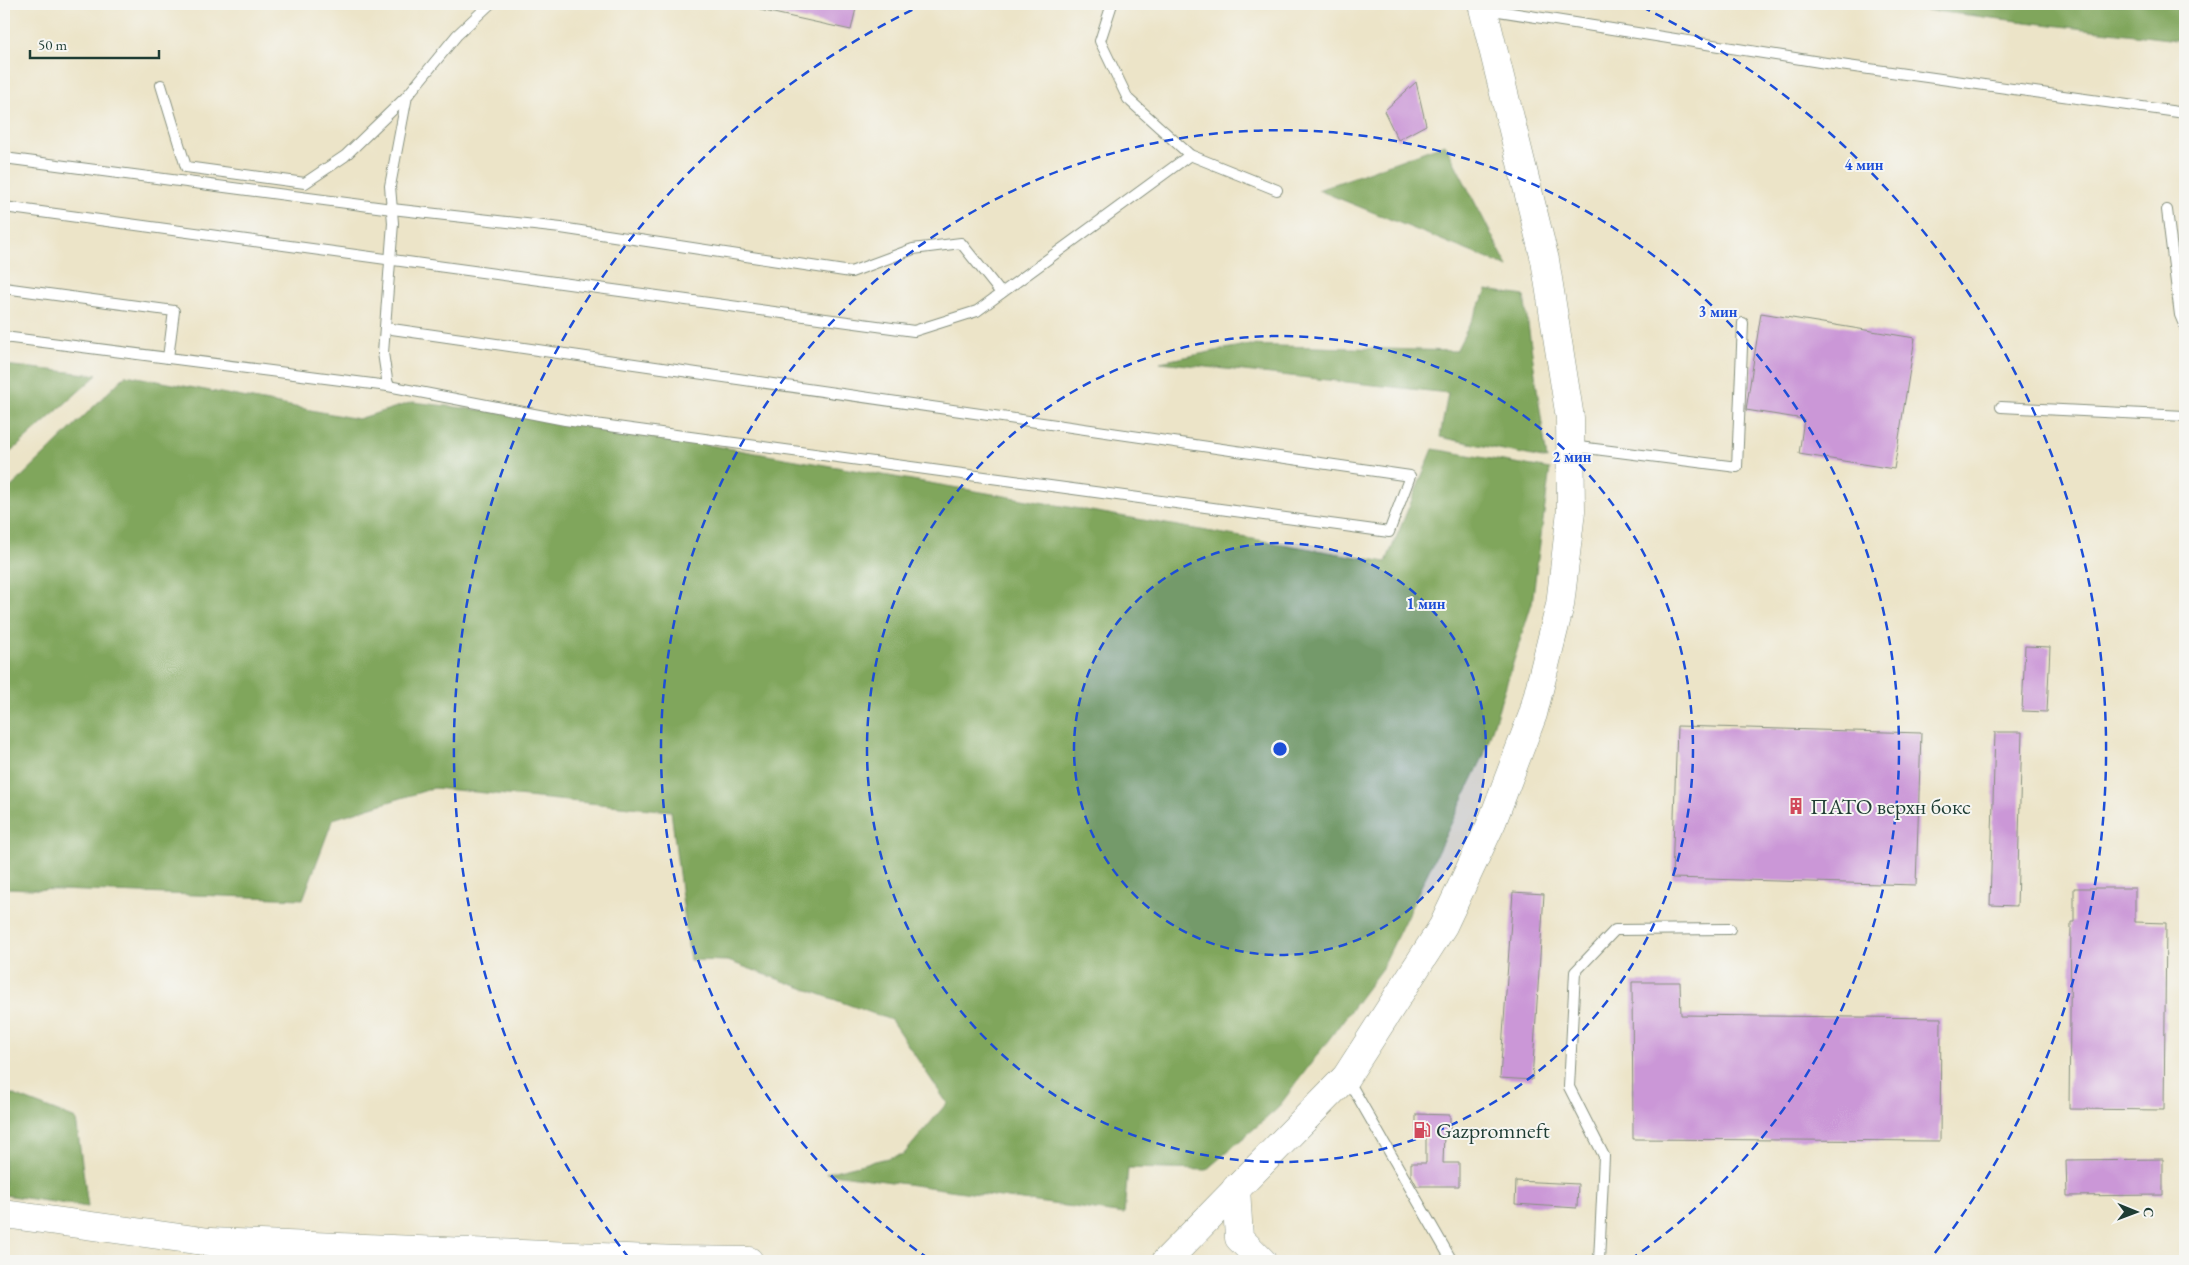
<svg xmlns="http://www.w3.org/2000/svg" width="2189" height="1265" font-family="'EB Garamond',serif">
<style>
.forest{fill:#80a65c;stroke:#507248}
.building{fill:#cb97d7}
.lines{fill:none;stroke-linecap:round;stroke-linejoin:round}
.lane-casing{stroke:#86907e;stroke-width:12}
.secondary-casing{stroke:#86907e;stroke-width:29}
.primary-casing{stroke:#86907e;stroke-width:29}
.lane{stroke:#fff;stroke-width:10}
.secondary{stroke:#fff;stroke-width:28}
.primary{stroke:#fff;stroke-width:28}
.ring{fill:none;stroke:#1d4ed8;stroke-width:2.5;stroke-dasharray:9 6}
.labels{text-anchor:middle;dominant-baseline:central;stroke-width:4;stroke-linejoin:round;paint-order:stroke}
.poi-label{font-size:22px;fill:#1f3d34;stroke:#f6f6f2;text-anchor:start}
.centre{fill:#1d4ed8;stroke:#f6f6f2;stroke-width:2.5}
.ring-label{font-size:15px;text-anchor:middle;font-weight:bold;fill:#1d4ed8;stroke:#f6f6f2;stroke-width:4;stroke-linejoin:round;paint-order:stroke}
</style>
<rect width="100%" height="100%" fill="#f6f6f2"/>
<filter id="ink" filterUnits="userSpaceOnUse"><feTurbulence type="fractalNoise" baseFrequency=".02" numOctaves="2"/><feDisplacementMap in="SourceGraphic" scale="10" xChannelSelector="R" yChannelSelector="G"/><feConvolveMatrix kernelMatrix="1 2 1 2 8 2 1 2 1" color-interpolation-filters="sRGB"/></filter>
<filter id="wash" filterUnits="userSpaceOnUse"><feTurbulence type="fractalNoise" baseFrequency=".0096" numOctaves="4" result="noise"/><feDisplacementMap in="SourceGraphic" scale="20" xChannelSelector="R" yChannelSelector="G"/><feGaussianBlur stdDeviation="1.12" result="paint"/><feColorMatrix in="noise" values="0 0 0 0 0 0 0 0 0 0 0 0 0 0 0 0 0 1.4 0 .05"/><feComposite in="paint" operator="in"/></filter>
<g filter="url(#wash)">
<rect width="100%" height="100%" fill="#ece4c8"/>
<g class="forest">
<polygon points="1875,4 2185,4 2185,41"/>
<polygon points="1445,144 1508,267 1318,190"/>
<polygon points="1487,290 1524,296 1547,459 1440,437 1448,393 1160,362 1245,345 1456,351"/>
<polygon points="4,365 97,375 4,458"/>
<polygon points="126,375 358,419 413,402 565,420 1386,562 1433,449 1550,469 1532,603 1484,755 1382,968 1277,1109 1206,1170 1128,1168 1124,1214 826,1173 904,1154 947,1103 891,1020 728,961 690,960 671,811 434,788 333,819 303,899 4,888 4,494"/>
<polygon points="4,1091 76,1119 88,1207 4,1195"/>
</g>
<g id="blocks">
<g class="building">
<polygon points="761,4 857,4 851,30 760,10"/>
<polygon points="1416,82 1426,125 1398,140 1384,111"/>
<polygon points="1761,313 1915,338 1894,469 1799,454 1804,419 1746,410"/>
<polygon points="2025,646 2050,647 2047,712 2022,711"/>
<polygon points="1677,726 1921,733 1916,885 1672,878"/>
<polygon points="1995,732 2022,732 2017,906 1990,905"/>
<polygon points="2074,888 2135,888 2135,922 2166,923 2164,1110 2069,1109 2071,922 2074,922"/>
<polygon points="1513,892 1544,894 1532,1080 1500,1078"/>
<polygon points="1632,982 1680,982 1681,1015 1941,1018 1940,1141 1633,1139"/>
<polygon points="1416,1114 1450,1115 1450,1134 1444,1134 1443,1163 1459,1163 1459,1186 1417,1186 1411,1175 1411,1163 1426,1163 1426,1134 1416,1133"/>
<polygon points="2163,1159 2163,1195 2067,1196 2066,1160"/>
<polygon points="1516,1181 1578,1184 1577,1208 1515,1204"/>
</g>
</g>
</g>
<g filter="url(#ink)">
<use href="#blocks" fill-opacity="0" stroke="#86907e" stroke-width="1"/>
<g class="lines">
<g class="lane-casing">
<g id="lane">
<polyline points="1112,4 1100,41 1128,99 1190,155 1277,190"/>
<polyline points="1486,9 1826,63 2185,113"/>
<polyline points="161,85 186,167 305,183 345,156 407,96"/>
<polyline points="4,158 392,209 561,228 851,272 913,249 961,243 1001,293"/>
<polyline points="4,207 914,331 977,311 1190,155"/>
<polyline points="2167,210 2180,315 2185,327"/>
<polyline points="4,288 174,311 168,358"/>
<polyline points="4,337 388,386 565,420 1389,532 1410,476 385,328"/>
<polyline points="388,386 383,353 393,223 390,186 407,96 457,35 490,4"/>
<polyline points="2001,407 2185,416"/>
<polyline points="1571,446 1737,467 1743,323"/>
<polyline points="1347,1078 1452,1261"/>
<polyline points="1599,1261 1604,1156 1569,1087 1575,972 1615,930 1730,929"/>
</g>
</g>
<g class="secondary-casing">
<g id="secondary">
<polyline points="1236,1188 1239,1238 1262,1261"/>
<polyline points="1166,1261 1346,1077 1443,926 1492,822 1533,714 1560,605 1571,511 1570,418 1545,260 1482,4"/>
</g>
</g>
<g class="primary-casing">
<polyline id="primary" points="4,1214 210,1242 679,1260 749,1261"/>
</g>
<use href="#lane" class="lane"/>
<use href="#secondary" class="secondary"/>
<use href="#primary" class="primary"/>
</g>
</g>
<circle cx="1280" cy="749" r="206" fill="#1d4ed8" fill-opacity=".12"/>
<g class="ring">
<circle cx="1280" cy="749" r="206"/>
<circle cx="1280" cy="749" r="413"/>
<path d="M929 1259A619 619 0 1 1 1631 1259"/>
<path d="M629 1258A826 826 0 0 1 918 7M1642 7A826 826 0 0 1 1931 1258"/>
</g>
<defs>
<g id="building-bare" transform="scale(1.35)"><path d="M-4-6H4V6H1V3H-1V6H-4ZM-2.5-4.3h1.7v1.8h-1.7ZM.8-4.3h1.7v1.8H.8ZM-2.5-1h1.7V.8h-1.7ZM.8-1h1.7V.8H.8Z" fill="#d1495b" stroke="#f6f6f2" stroke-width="2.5" paint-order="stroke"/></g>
<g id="fuel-bare" transform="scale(1.35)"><path d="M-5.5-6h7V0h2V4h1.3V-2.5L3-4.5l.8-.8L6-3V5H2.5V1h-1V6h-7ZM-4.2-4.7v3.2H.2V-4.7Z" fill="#d1495b" stroke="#f6f6f2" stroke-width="2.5" paint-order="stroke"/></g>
</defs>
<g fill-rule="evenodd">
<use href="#building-bare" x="1796" y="806"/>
<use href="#fuel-bare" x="1422" y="1130"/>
</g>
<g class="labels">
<g class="poi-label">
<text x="1810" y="806">ПАТО верхн бокс</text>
<text x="1436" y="1130">Gazpromneft</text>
</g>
</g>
<circle cx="1280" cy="749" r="8" class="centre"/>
<g class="ring-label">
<text x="1864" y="170">4 мин</text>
<text x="1718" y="317">3 мин</text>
<text x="1572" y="462">2 мин</text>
<text x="1426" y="609">1 мин</text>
</g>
<rect width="2189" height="1265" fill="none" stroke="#f6f6f2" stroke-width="20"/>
<g transform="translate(2136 1212) rotate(91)" stroke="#f6f6f2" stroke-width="4" paint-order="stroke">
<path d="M0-4L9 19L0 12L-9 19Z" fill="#1f3d34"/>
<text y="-8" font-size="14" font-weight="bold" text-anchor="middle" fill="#1f3d34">С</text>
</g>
<path d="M30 50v8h129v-8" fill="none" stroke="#1f3d34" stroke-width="2.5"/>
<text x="38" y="50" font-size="15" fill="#1f3d34" stroke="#f6f6f2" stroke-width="4" paint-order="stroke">50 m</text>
</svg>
